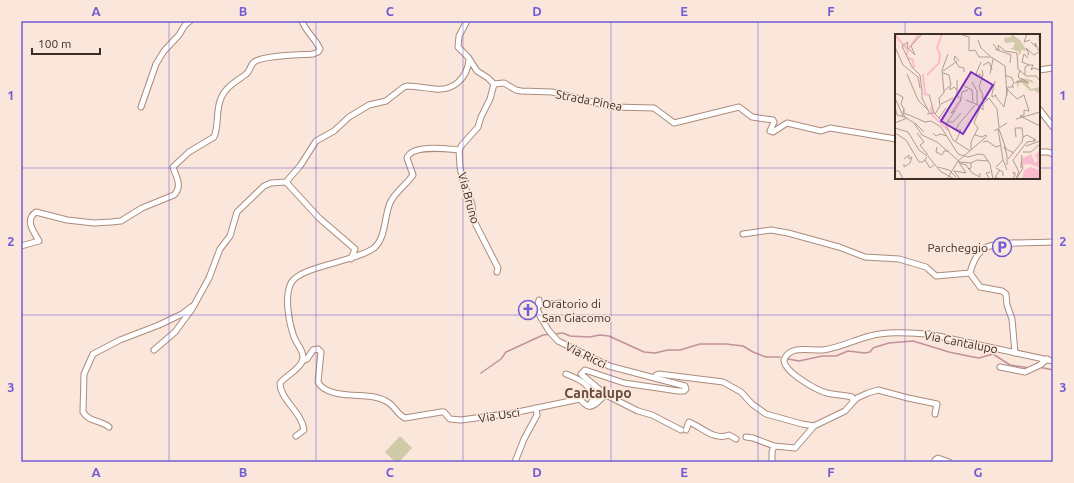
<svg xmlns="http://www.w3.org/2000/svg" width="1074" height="483" font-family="Ubuntu,sans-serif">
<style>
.green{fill:#d1caa9}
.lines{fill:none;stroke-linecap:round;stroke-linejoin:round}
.stream{stroke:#c1919b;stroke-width:1.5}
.minor-casing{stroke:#ab8c7c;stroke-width:7}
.minor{stroke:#fff;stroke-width:5}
.grid{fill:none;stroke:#715cd6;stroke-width:1;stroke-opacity:0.55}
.labels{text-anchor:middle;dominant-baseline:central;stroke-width:3;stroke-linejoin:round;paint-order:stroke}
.street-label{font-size:12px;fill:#3b2e27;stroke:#fbe6db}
.poi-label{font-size:12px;fill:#3b2e27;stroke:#fbe6db;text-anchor:end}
.quarter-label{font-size:14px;font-weight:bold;fill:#674b3d;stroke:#fbe6db}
.inset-river{fill:none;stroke:#fabbcd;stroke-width:2}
.inset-road{fill:none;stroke:#ae9c93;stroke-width:1}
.view{fill:#7b2cbf;fill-opacity:0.15;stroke:#7b2cbf;stroke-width:2}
.inset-edge{fill:none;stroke:#3b2e27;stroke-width:2}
.neatline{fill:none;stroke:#715cd6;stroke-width:1.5}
.grid-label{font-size:13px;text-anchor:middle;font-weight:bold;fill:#715cd6}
</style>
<rect width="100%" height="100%" fill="#fbe6db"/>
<polygon class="green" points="400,436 412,448 399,462 395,462 385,452"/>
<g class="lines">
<g class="stream">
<polyline points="554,334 563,333 570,336 589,337 600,335 609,336 644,352 655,353 668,350 680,350 700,344 726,344 743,346 753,352 766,357 780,357"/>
<polyline points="788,359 799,361 822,356 836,356 848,351 865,353 870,352 873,348 879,346 889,343 913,341 949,352 968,356 979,358 993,354 1010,365 1030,368"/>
<polyline points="1039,367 1053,370"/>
<polyline points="481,373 501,359 506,352 543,335 551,334"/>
</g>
<g class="minor-casing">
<g id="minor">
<polyline points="467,21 459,36 458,47 468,57 477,71 488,78 494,84 490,99 481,117 478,127 462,145 459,150 460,167 464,185 472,204 473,219 498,268 497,272"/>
<polyline points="1039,70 1053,68"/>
<polyline points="494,84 504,83 516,90 521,91 552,92 613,107 654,108 674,123 739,107 752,117 773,120 774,122 770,131 773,132 787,123 821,131 830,128 896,139"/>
<polyline points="141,107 156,64 164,51 179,35 185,25 190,21"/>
<polyline points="1039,109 1053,127"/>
<polyline points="1039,152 1048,152 1053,154"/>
<polyline points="286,182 319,218 355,249 351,259"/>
<polyline points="743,234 771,230 788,233 839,247 865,257 899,259 926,267 936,276 970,273 980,287 1002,291 1006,294 1007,305 1012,319 1015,353"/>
<path d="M21,246L39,241C34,232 24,220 36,212L67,220L94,223L111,222L121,221L142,208L174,195C183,186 176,177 173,167L189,152L214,137C219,125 216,112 220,101C224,88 235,82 245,75C250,72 250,66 253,63C260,55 302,55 313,54L318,52L320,49C315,38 306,32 302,21"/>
<path d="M970,273C972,265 976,255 983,249C993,241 1039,243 1053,242"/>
<polyline points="539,300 537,309 541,318 549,331 558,341 609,366 685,386 686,389 684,391 678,391 624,383 585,370 581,374 606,395 638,411 652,415 681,430"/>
<polyline points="539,305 561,303"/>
<path d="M154,350L175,332L192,309L209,278L220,249L230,236L237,212L264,186L271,183L286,182L300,166L316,141L334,131L349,117L369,105L386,101L404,87L407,86C416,86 425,88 435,89C454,91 467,78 469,60"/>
<path d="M302,361L307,359L313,350L318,349L321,352L318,382C326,398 359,394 374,397C379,398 385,400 389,403C395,407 398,415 405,418L441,412H444L450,419L461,420L513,413L580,399C582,401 583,403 585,404C592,411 600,399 605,395"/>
<polyline points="1000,367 1025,372 1040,365 1047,359"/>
<path d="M566,374C579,379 589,384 595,397L589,406"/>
<path d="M656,378V375L659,374L723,382L741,392L752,404L766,414L802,424L814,426L845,411L853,402L852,397C844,395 836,395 827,393C816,390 784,372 784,360C790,344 810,351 823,350C839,348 854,340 870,336C888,331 910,333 929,334L1053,361"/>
<polyline points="853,402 857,398 868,393 878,390 908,398 937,404 935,414"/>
<path d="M109,427C100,420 89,422 83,412L84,374L93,354L120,340L159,325L182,314L191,307"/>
<path d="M686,430L689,422C702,427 714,441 729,435L736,439"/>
<path d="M296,436L304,430C302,412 280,400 280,383C287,375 297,371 302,362C306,353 297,345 294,337C289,323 284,297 291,283C300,266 355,262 374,248C386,238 384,217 390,203C395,192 406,185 413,175L407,158C412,144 447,149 459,150"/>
<polyline points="746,437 753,438 774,446 795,448 814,426"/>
<polyline points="515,462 524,439 537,415 536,408"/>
<polyline points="772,462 772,452 774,446"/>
<polyline points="935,462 935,460 938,458 949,462"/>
</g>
</g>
<use href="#minor" class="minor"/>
</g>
<path class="grid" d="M169,21V462M316,21V462M463,21V462M611,21V462M758,21V462M905,21V35M21,168H896M1039,168H1053M905,178V462M21,315H1053"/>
<defs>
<g id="parking-ring" transform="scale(1)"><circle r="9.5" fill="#fbe6db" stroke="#715cd6" stroke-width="1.5"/><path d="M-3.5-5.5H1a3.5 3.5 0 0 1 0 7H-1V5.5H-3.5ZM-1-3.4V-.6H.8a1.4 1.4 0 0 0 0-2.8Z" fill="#715cd6"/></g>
<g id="church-ring" transform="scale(1)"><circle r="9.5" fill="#fbe6db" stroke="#715cd6" stroke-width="1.5"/><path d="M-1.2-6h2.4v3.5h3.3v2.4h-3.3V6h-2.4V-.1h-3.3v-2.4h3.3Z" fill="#715cd6"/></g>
</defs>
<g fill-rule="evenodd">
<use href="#parking-ring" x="1002" y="247"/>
<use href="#church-ring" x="528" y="310"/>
</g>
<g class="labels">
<g class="street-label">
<text transform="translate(589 100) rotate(11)">Strada Pinea</text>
<text transform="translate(469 198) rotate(75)">Via Bruno</text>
<text transform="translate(961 342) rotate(11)">Via Cantalupo</text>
<text transform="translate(586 355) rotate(26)">Via Ricci</text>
<text transform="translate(499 415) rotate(-9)">Via Usci</text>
</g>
<g class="poi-label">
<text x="988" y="247">Parcheggio</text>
<text x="542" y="303" text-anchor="start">Oratorio di<tspan x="542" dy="14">San Giacomo</tspan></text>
</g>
<g class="quarter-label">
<text x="598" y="393">Cantalupo</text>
</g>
</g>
<g transform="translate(895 34)">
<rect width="145" height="145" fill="#fbe6db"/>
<path d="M116,1H118L125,6L132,17L126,16V19L123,21L124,18L114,14H118L120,8L110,9L109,4L116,3ZM127,44L137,46L139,50L134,47L132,49L136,55L145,53V60L139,56L135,57L127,49H124L123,54L121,47Z" fill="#d1caa9"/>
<path d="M145,114V134L134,130L127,131L126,125L136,120L140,129L143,126L139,120L141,121ZM136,133L145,136V145H123L127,144L129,136Z" fill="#fabbcd"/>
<path class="inset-river" d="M0,1L13,16L12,21M14,14L24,0M13,24L18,26L19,34M28,40L30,60L33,61M32,41L44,29L45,20L42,14L47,0M36,73L37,81L53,96M60,77L67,63"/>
<path class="inset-road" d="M27,0L16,12L20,21L12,13L13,8L7,12L17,33L25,41L27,58M65,0L74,3V17L80,16L84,23H96M132,0L129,8L135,6M144,0L145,21M83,6L86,14L95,22M136,8L141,13L140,9L144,17M98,10L104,17L103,11L110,17L122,19L123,35L131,42H141L145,47M0,13L8,31L23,43L25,54M100,15L116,21L115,29M132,21L134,20L131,14L139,21L144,18M96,23L110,32L112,62M133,24L129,20L127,28L134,31M62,28L59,26L60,22L64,27M86,28L81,40V42L85,40L87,43M88,31L94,28L97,36M87,36L88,41L84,53L88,61L87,64L92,65M48,37L61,28L64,33L69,34V38M48,39L54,41L56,51L49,57M12,40L23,66L34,77M95,40L98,25M130,41V33L134,31H138L136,36L139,34L145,36M62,46V60L64,64M100,47L97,60V63L101,61V63M77,48L82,57V71M120,49L125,47L134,49L123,43L125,36M55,52V56L59,53L62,56M69,52L77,56L78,68M113,56L122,65L129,61L134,77L129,76V81L125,82L145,92M27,58V64L35,80M0,59L8,63L6,70L9,75M34,60L39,79M101,63L109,73L113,53H119L117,51L119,49L117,44L110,41M0,64L8,82M94,64L102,75L104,93M71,66L83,71L88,76V70L94,64M65,68L67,58L73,56M46,70L58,64M0,72L2,81L10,83L8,79L9,75V79L14,81L30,88L36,87L46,93L63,120L73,123L84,120L89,121L95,130L98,145M56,79L64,68M32,80L39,79L51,91L58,106L75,117M40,80L45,72L44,64L49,59L47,36L53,20M10,83L19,89L27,101L42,108L65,128L76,129V134L73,135M44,84L51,74M121,85L145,78M53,88H58L66,79M0,89L12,84M20,89L29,98M51,90L60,77L56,79M0,94L13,98L24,116L32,122M103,95L108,126M104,95L111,115L119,119M99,97L112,89M0,99L11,106L24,128H28L32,123M22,99L29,108L25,111M38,99L41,102L45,100L52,102M80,101L87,103L91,101L92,103M121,103L120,94H127L128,103M61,107L66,96H61L63,91L80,71M88,108L92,107L101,113L106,111M25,111L33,121M109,112L112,121V131M131,112L145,107M42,113L41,118L47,121L49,117H54M76,116V108L83,94L79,89L85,74M128,118H136L145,110M33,122L45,137L59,145M9,125L14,121V125L17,123M113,125L127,108L128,103L132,101L141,106H138M30,126L35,134L39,131M63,127L71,139L59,137L65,145M65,129L71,131L77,139L85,143V139M76,129L82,126L93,127M9,130V133L15,129L17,123M43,133L54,136L61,143M101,133L108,126L112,136M101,134L108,138V142M126,134L127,121M105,136L100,143L105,145M0,137H4L8,145M122,144L128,134L126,128M52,145L63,127L91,103M92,145L94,144L91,139L95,138M117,145L120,142L118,138L121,140M121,145L124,138L118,126L132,108L140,107"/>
<path class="view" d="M76,38L98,51L68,100L46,87Z"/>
<rect width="145" height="145" class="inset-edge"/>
</g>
<rect width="1074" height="483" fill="none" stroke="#fbe6db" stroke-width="44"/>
<path d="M32 48v6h68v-6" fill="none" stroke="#3b2e27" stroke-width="2"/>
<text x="38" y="48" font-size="12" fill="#3b2e27" stroke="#fbe6db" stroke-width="3" paint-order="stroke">100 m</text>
<rect x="22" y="22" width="1030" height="439" class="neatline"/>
<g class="grid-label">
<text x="96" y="16">A</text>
<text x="243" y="16">B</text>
<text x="390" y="16">C</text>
<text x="537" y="16">D</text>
<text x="684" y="16">E</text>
<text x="831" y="16">F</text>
<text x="978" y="16">G</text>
<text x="11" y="100">1</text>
<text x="1063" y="100">1</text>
<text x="11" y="246">2</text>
<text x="1063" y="246">2</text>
<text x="11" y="392">3</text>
<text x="1063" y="392">3</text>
<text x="96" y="477">A</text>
<text x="243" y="477">B</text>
<text x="390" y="477">C</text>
<text x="537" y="477">D</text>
<text x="684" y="477">E</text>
<text x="831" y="477">F</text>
<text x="978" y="477">G</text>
</g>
</svg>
